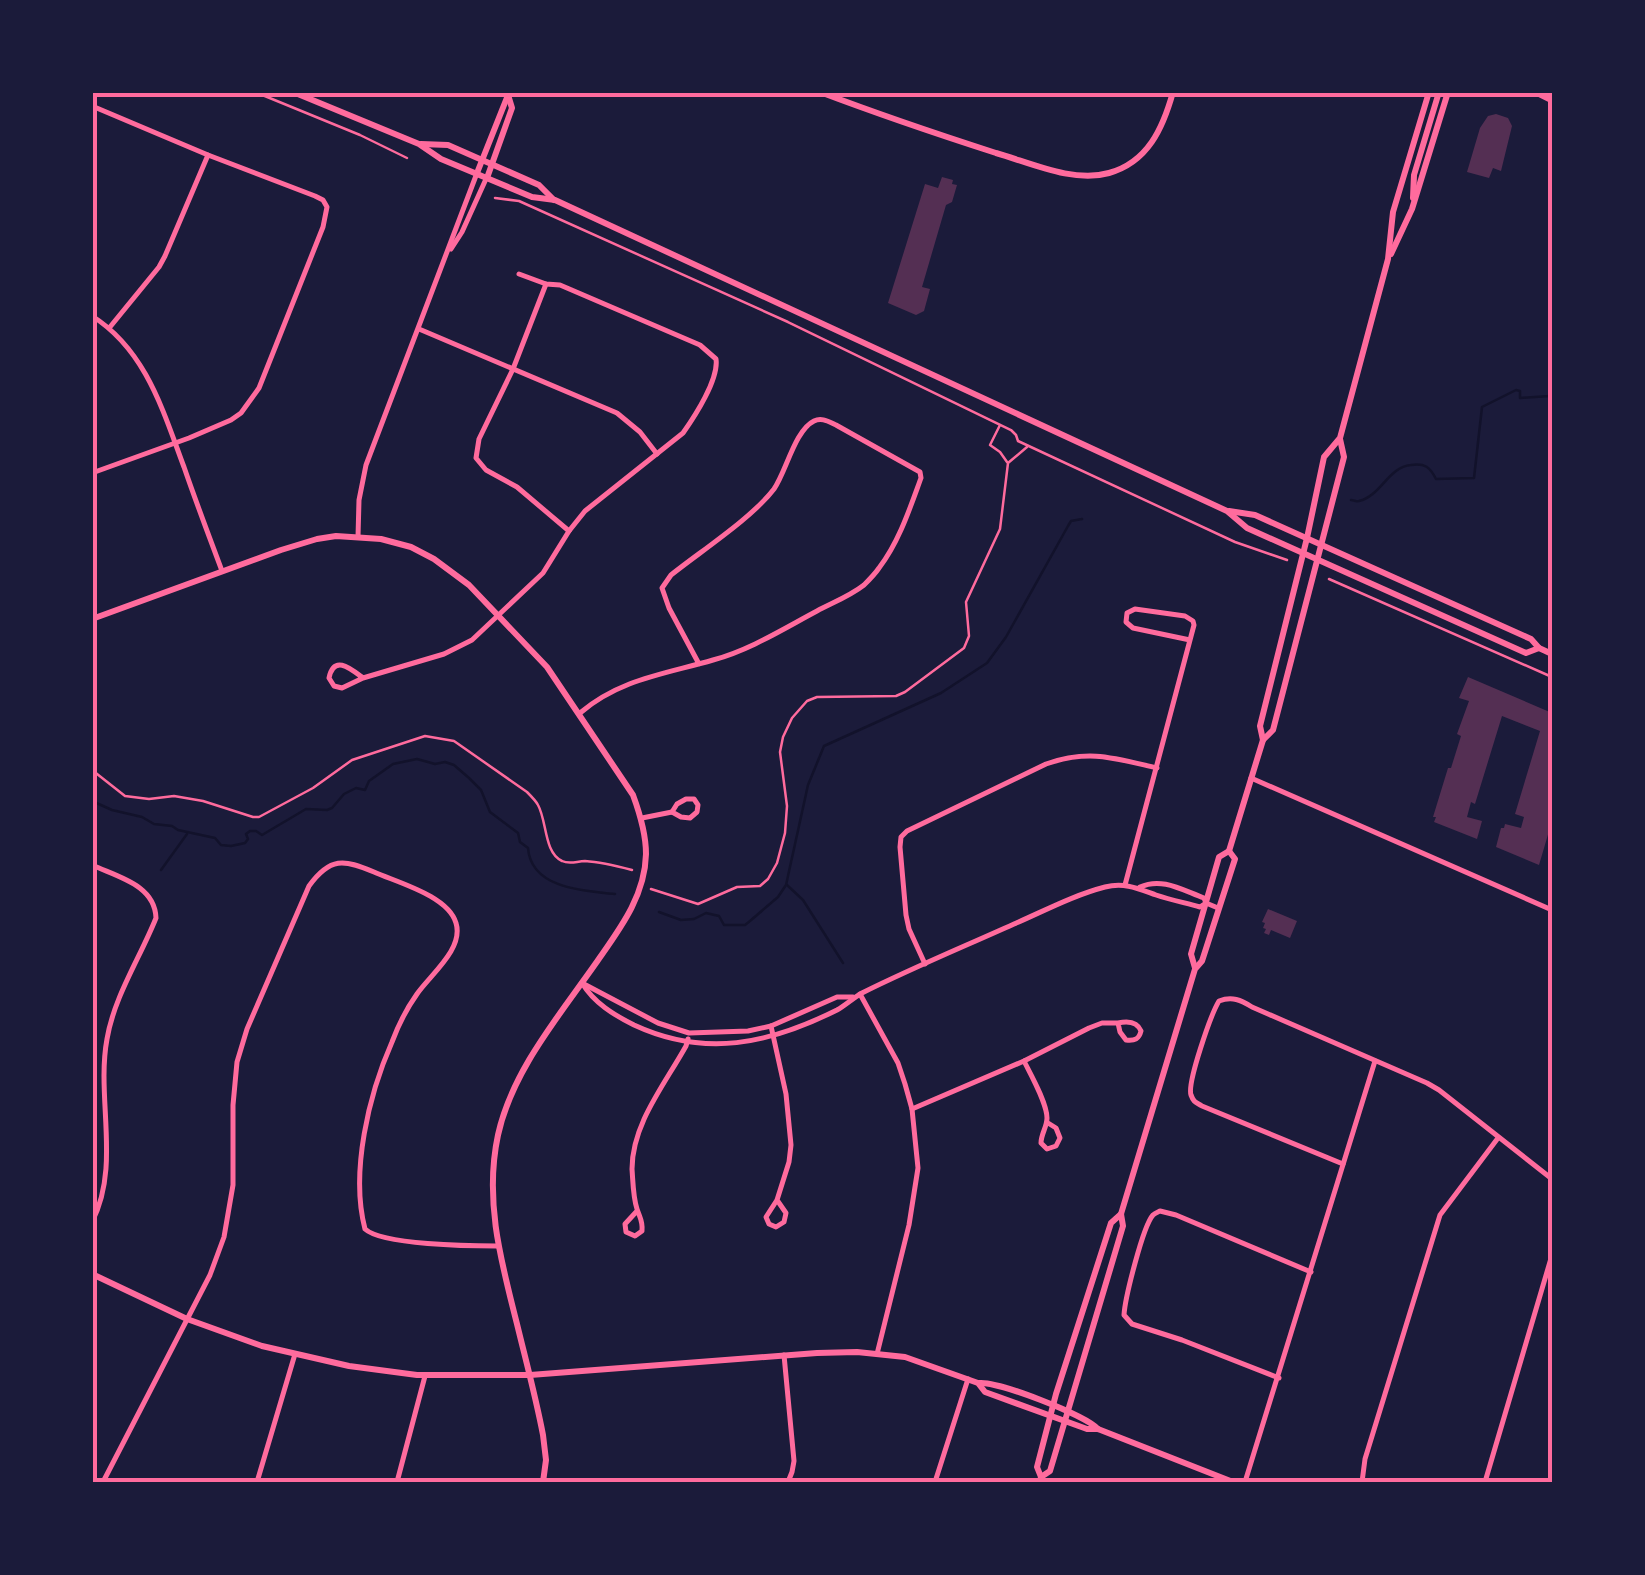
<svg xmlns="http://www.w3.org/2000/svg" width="1645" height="1575" font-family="'Noto Sans',sans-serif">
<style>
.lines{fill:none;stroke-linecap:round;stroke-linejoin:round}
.stream{stroke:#12122b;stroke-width:2.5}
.building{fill:#542f53}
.path{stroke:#ff6b9d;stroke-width:2.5}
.minor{stroke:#ff6b9d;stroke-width:5}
.tertiary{stroke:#ff6b9d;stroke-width:6}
.secondary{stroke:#ff6b9d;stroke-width:6}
.neatline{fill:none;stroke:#ff6b9d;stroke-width:4}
</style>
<rect width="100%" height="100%" fill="#1b1b3a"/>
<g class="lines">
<g class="stream">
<path d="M1351,500C1354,500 1357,502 1359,501C1381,496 1388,467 1411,465C1425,463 1430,467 1436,479L1474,478L1482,407L1516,390L1520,391V398L1550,396"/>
<path d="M92,801L112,810L142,817L154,824L172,826L178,830L215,838L221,845L231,846L245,843L248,839L246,834L250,831H256L262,835L306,809L327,810L332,808L344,794L356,788L365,790L369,781L393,764L417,759L435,764L445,762L454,765L469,778L481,790L490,812L518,833L520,842L528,848C531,889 585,891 615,894"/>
<polyline points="161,870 187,834"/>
<polyline points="787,885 803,900 843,963"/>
<polyline points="659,912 681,920 694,919 706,913 719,916 724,925 745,925 750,921 778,897 786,885 808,785 824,746 941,693 987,663 1006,637 1068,526 1071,521 1082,519"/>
</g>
</g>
<g class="building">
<polygon points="1496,114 1508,118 1512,126 1501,171 1493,168 1489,178 1467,172 1480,128 1488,116"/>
<polygon points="942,177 953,180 952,184 957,185 952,202 946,205 922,287 930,289 924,311 916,315 888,303 925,184 938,188"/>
<polygon points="1468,677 1552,713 1552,821 1539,865 1496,847 1501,828 1504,828 1505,824 1521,828 1524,817 1515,814 1540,731 1502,716 1475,804 1471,802 1467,817 1482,821 1477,839 1434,822 1436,817 1433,817 1448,768 1451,768 1461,736 1457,734 1469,701 1459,698"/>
<polygon points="1268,909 1297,921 1290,938 1271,930 1269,935 1264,933 1266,929 1263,928 1265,923 1262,922"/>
</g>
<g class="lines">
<g class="path">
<polyline points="255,92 360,135 407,158"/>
<polyline points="495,198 519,201 788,322 1011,430 1016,435 1018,441 1235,542 1287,560"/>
<polyline points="1000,425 990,445 1000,452 1007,462"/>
<polyline points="1329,579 1552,677"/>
<path d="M92,770L125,796L149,799L174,796L203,801L253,817H259L313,788L352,760L425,736L454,741L527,792C530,795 536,801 538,805C547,821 544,853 562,861C570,865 577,861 585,861C601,862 617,866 632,870"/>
<polyline points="651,889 698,904 737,887 760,886 768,879 777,863 785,833 787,806 780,752 783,737 792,718 807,701 817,697 896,696 905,692 964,648 969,636 966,602 1000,529 1008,463 1027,447"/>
</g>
<g class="minor">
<polyline points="1534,92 1552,101"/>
<polyline points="92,106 208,155 315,196 323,200 327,207 323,227 259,388 241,413 231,420 189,438 92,473"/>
<polyline points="451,249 462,232 486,179"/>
<polyline points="546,284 513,369 479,439 476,458 486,470 517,487 569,531"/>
<path d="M92,316C146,350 163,411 184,467C196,502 209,536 222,571"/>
<polyline points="110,327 159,267 165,256 208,155"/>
<polyline points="419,329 617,413 640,432 657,454"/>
<polyline points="358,537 359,500 366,465 477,173"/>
<path d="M363,678L342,688L334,686L329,678C334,654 351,669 363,678L444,654L472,640L543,573L569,531L585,511L683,433C695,416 719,379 716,359L700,345L560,285L546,284L519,274"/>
<path d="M580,713C620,679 665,674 713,660C750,650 783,629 817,611C832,603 850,596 864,585C869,580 875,574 879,568C899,542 910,508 921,478L920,472L836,425C829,422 822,417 814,421C795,430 786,472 774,489C752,518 701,551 671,575L662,588L669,608L699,664"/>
<polyline points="1251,778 1552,910"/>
<polygon points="686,799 694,799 698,805 697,812 690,818 681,817 672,812 677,804"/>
<polyline points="642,818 672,812"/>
<path d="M92,865C118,877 155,885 156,918C140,958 114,997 107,1039C96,1098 121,1166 92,1222"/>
<polyline points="1125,885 1194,625 1193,621 1185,616 1135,609 1127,613 1126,622 1133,628 1190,640"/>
<path d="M1140,887C1162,877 1182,890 1204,898L1206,903L1218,908"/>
<path d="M925,964L909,929L906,915L900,847L901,837L907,831L1046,764C1089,749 1114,758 1157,768"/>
<path d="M582,983C594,1003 614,1015 634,1025C705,1058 769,1044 837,1010C846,1005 853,998 862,993C912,968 963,947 1014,924C1044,911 1074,895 1105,887C1125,882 1139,889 1156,895C1171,900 1186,903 1200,907L1203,905"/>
<polyline points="582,983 658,1023 689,1033 748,1031 771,1026 837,997 853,997"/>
<polyline points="860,994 898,1063 905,1084 912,1109 918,1168 909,1225 877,1354"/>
<polyline points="771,1026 786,1094 791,1145 789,1162 777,1200 766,1217 769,1224 776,1227 784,1222 786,1213 777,1200"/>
<path d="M1024,1061C1031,1075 1047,1103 1047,1118C1047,1127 1041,1134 1041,1143L1047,1149L1056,1146L1060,1138L1056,1128L1048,1123"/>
<path d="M912,1109L1024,1061L1089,1028L1102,1023H1118L1120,1032L1126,1040C1135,1041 1139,1039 1141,1031C1137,1021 1127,1021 1118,1023"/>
<path d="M1343,1164L1202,1106C1196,1102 1194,1103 1191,1095C1187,1083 1211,1014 1219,1001C1232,996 1241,1000 1252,1007L1427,1083L1439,1090L1552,1179"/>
<path d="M637,1211L625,1224L626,1232L635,1236L642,1231C643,1221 640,1218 637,1209C633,1197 633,1182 632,1169C632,1124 665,1084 686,1046L688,1039"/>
<polyline points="784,1355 794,1461 792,1472 788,1482"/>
<path d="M1279,1378L1182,1340L1132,1324L1124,1315C1125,1298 1143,1226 1153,1215C1155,1213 1158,1212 1160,1211L1176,1215L1311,1272"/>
<path d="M103,1482L210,1275L224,1237L233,1185V1105L237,1062L247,1029L309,886C330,857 344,859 374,872C399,883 448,896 456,923C464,949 430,975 417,994C407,1008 398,1026 392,1042C369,1094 350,1172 365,1229C382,1245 471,1246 497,1246"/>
<polyline points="257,1482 295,1354"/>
<polyline points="397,1482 425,1376"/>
<polyline points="935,1482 968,1379"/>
<polyline points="1245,1482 1375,1061"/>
<polyline points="1362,1482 1365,1459 1440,1215 1498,1138"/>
<polyline points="1485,1482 1552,1255"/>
</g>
<g class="tertiary">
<path d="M820,92C878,114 937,134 996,153C1031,163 1073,183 1109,173C1148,162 1163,128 1173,92"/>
<polyline points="477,173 508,95"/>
<polyline points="487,178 512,108 508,95"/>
<path d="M92,619L281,550L317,539L336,536L381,539L411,547L434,559L469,585L547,667L633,795C640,814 646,833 646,854C645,897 619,930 596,963C559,1016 512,1071 498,1135C484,1200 501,1261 517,1324C526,1361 536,1398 543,1435L546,1460L543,1482"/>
<polyline points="92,1274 187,1319 262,1346 349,1366 417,1375 530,1375 817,1353 857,1352 905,1357 978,1383 985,1392 1087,1429 1098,1429 1233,1482"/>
<path d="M979,1383C998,1381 1085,1415 1098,1429"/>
</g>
<g class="secondary">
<polyline points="293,92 419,144 441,159 532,197 555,200 1227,511 1247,528 1526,653 1539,648"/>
<polyline points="1550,92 1552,94"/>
<polyline points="421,144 448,145 539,185 554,200"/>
<polyline points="1413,198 1414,175 1439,92"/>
<polyline points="1391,254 1412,209 1448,92"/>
<polyline points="1229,511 1255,515 1531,639 1539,648 1552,654"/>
<polyline points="1263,740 1260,726 1307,538 1324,457 1340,438 1388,259 1393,212 1429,92"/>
<polyline points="1195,968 1191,954 1219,857 1229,851 1263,740 1273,730 1344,457 1340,439"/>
<polyline points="1041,1477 1037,1467 1056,1394 1111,1223 1121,1214"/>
<polyline points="1040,1482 1041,1477 1050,1471 1123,1226 1121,1214 1195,969 1202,961 1235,859 1229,851"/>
</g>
</g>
<rect width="1645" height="1575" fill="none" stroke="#1b1b3a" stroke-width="190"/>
<rect x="95" y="95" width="1455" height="1385" class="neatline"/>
</svg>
